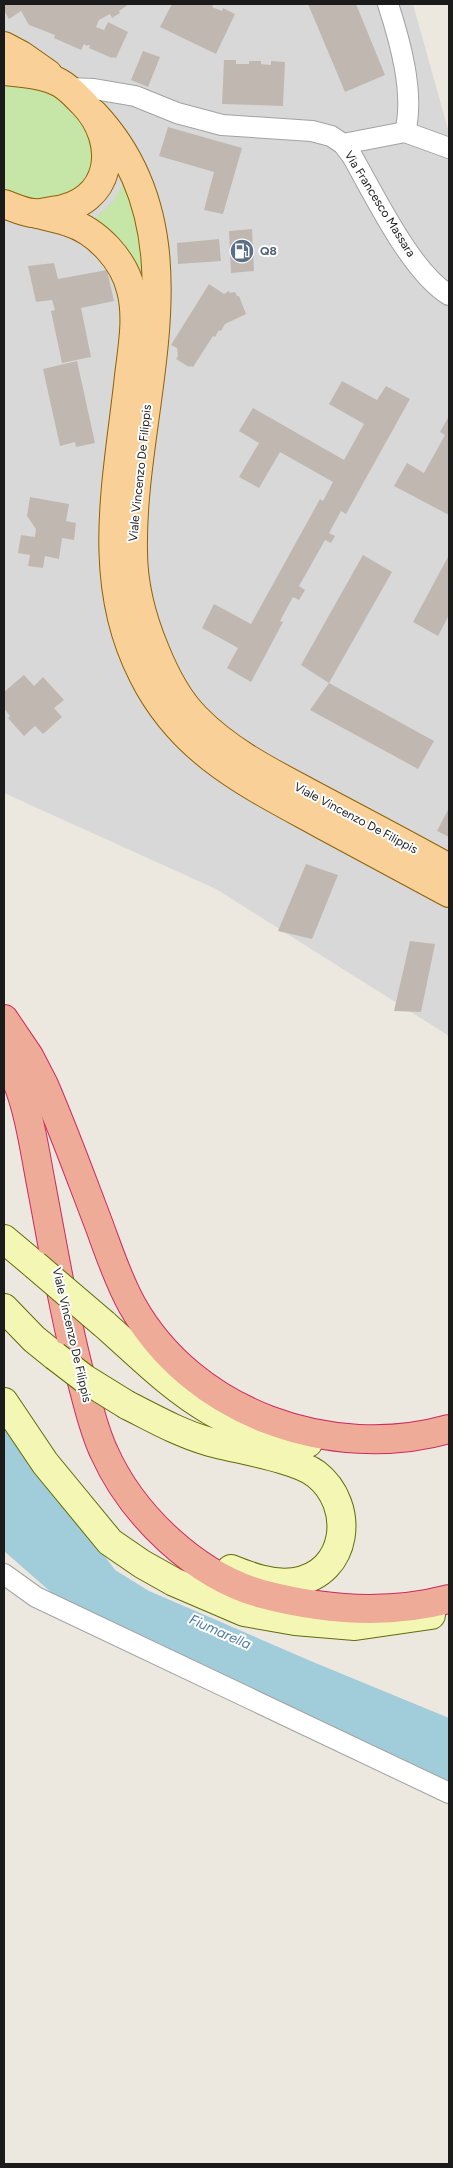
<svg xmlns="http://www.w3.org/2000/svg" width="453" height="2168" font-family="Figtree,sans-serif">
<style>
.residential{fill:#d9d8d8}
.grass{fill:#c5e6a6}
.water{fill:#a1ccd9}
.building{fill:#c0b8b0}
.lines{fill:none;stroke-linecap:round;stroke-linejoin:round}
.minor-casing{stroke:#a2a2a2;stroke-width:22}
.secondary-casing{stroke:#606c07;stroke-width:30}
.primary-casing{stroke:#8e6204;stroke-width:30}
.trunk-casing{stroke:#d0285f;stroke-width:30}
.minor{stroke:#fff;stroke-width:20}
.secondary{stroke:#f3f7b3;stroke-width:28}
.primary{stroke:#f9d198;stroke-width:28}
.trunk{stroke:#eeac98;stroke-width:28}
.secondary-bridge-casing{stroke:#606c07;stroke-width:30;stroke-linecap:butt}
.secondary-bridge{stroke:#f3f7b3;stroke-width:28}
.labels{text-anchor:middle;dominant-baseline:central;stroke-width:4;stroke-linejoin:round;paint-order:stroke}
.street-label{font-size:12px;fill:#1b1b1b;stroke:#fff}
.service-label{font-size:12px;font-weight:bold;fill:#4e5e75;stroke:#fff;text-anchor:start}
.water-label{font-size:14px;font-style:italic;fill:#4b77a7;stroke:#fff}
</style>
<rect width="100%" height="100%" fill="#ece8e0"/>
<polygon class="residential" points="4,4 413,4 449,133 449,1036 216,889 4,793"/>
<g class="grass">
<path d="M4,79C31,86 58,93 77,115C86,125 91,141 98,153L84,190L42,201L24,198L4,190Z"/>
<polygon points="123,183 133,191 147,299 96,222 97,216 113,202"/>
</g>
<polygon class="water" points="4,1422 115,1570 149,1591 313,1662 449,1718 449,1781 178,1660 61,1601 4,1551"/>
<g class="building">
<polygon points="4,4 129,4 119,11 120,13 112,18 110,14 99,20 96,27 104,30 108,22 128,32 116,58 113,57 112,58 89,48 90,45 88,45 87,46 84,44 81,50 54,38 55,35 29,25 21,11 9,19 5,12 4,13"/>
<polygon points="172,4 214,4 212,7 222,11 223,8 235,14 216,54 160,27"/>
<polygon points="308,4 356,4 385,75 345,92"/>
<polygon points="143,51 160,57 148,87 131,80"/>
<polygon points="224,60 236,60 236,64 249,64 249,61 261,61 261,64 271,65 271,61 285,62 283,106 222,104"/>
<polygon points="168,127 242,148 223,214 204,210 214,172 159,156"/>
<polygon points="252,229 254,271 231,273 229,231"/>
<polygon points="219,239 221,261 178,264 177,243"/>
<polygon points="54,263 58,279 107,270 114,301 81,308 91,357 62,363 51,311 55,310 52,300 36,302 28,266"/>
<polygon points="209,284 224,294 229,291 230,293 235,292 237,296 239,296 246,314 225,324 221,331 219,330 215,337 213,336 193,367 190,366 189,367 176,359 178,356 177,348 171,345"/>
<polygon points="77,361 95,443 76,447 75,442 60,446 43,369"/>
<polygon points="342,381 377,400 386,386 410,399 346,514 341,511 329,533 335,536 331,543 325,540 311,565 299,586 305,590 299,600 293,597 280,621 283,622 251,682 227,668 238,648 202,628 214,604 251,624 320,499 323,501 333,482 280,452 259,488 239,477 259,443 239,431 253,408 344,460 364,424 329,404"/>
<polygon points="449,416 448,484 449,515 394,486 407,463 424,473 445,435 440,432"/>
<polygon points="30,497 69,504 66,521 76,523 74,540 62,538 59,559 45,556 43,568 28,566 30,555 18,553 21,535 35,537 36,529 27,516"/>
<polygon points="363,555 392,572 329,683 434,741 418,769 310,710 329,683 301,665"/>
<polygon points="449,555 449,615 438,636 413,622"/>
<polygon points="24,675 34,686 43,677 64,700 54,708 62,717 43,734 35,726 24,736 8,718 10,716 4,708 4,692"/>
<polygon points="449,808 449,837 437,831"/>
<polygon points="306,864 338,875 312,939 278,931"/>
<polygon points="410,941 435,944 421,1012 394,1011"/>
</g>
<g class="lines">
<g class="minor-casing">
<g id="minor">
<path d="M388,4C400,41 415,94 405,132"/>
<path d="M67,88L94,89L135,96L177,113L222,125L312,131L331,136L343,144L352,156C375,196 411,272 449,295"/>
<polyline points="343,144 405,132 449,148"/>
<polyline points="4,1574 36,1597 449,1793"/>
</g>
</g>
<g class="secondary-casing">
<g id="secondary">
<polyline points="4,1239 35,1265"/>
<polyline points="4,1308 34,1339 55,1356"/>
<path d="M104,1324C138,1354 171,1388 211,1411C240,1428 274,1437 308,1443"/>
<polyline points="4,1402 45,1463 110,1542 142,1564 174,1582 244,1612 295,1621 355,1626 431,1615"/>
<path d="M127,1405C153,1418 179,1433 207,1441C234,1449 295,1458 316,1474C356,1505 349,1574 294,1582C272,1585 251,1577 231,1569"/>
</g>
</g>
<g class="primary-casing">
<g id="primary">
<polyline points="4,46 21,55 48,74"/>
<path d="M4,71C22,73 43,74 60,83C69,88 76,96 83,103C121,142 113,204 52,211C46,212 39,214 33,213C23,212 13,207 4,204"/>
<path d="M94,114C209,236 130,405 133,551C133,584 142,619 155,650C165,675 177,699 196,718C229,752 272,773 313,795C358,819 404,843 449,868"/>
<path d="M33,213C45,216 57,218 68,222C97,231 124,260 131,290C139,320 131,354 128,385C117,483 95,582 143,675C182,753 248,784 321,824C364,847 406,870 449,893"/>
</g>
</g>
<g class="trunk-casing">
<g id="trunk">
<path d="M4,1019L29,1056L44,1085C64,1131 81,1178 99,1225C109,1252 118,1280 132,1305C193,1414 332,1462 449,1429"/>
<path d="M4,1055C27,1092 33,1142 41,1184C54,1252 65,1320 83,1386C89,1408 94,1431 104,1452C132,1515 196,1576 262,1594C323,1610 388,1615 449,1599"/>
</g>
</g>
<use href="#minor" class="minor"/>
<use href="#secondary" class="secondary"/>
<use href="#primary" class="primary"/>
<use href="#trunk" class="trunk"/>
<g class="secondary-bridge-casing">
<g id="secondary-bridge">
<polyline points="35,1265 104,1324"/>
<polyline points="55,1356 85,1379 127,1405"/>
</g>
</g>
<use href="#secondary-bridge" class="secondary-bridge"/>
</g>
<defs>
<g id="fuel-disc" transform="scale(1.25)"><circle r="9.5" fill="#5c6f8a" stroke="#fff"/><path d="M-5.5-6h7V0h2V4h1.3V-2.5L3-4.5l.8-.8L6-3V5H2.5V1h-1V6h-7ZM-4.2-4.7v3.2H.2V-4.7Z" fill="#fff"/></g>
</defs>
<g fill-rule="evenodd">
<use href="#fuel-disc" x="242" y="251"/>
</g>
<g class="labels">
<g class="street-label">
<text transform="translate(380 204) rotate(58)">Via Francesco Massara</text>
<text transform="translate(140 473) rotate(-84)">Viale Vincenzo De Filippis</text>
<text transform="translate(356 818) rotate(28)">Viale Vincenzo De Filippis</text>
<text transform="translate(72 1335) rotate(77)">Viale Vincenzo De Filippis</text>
</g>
<g class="service-label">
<text x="260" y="251">Q8</text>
</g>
<g class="water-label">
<text transform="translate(220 1632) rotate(24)">Fiumarella</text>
</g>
</g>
<rect width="453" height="2168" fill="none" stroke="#1b1b1b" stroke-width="10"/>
</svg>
